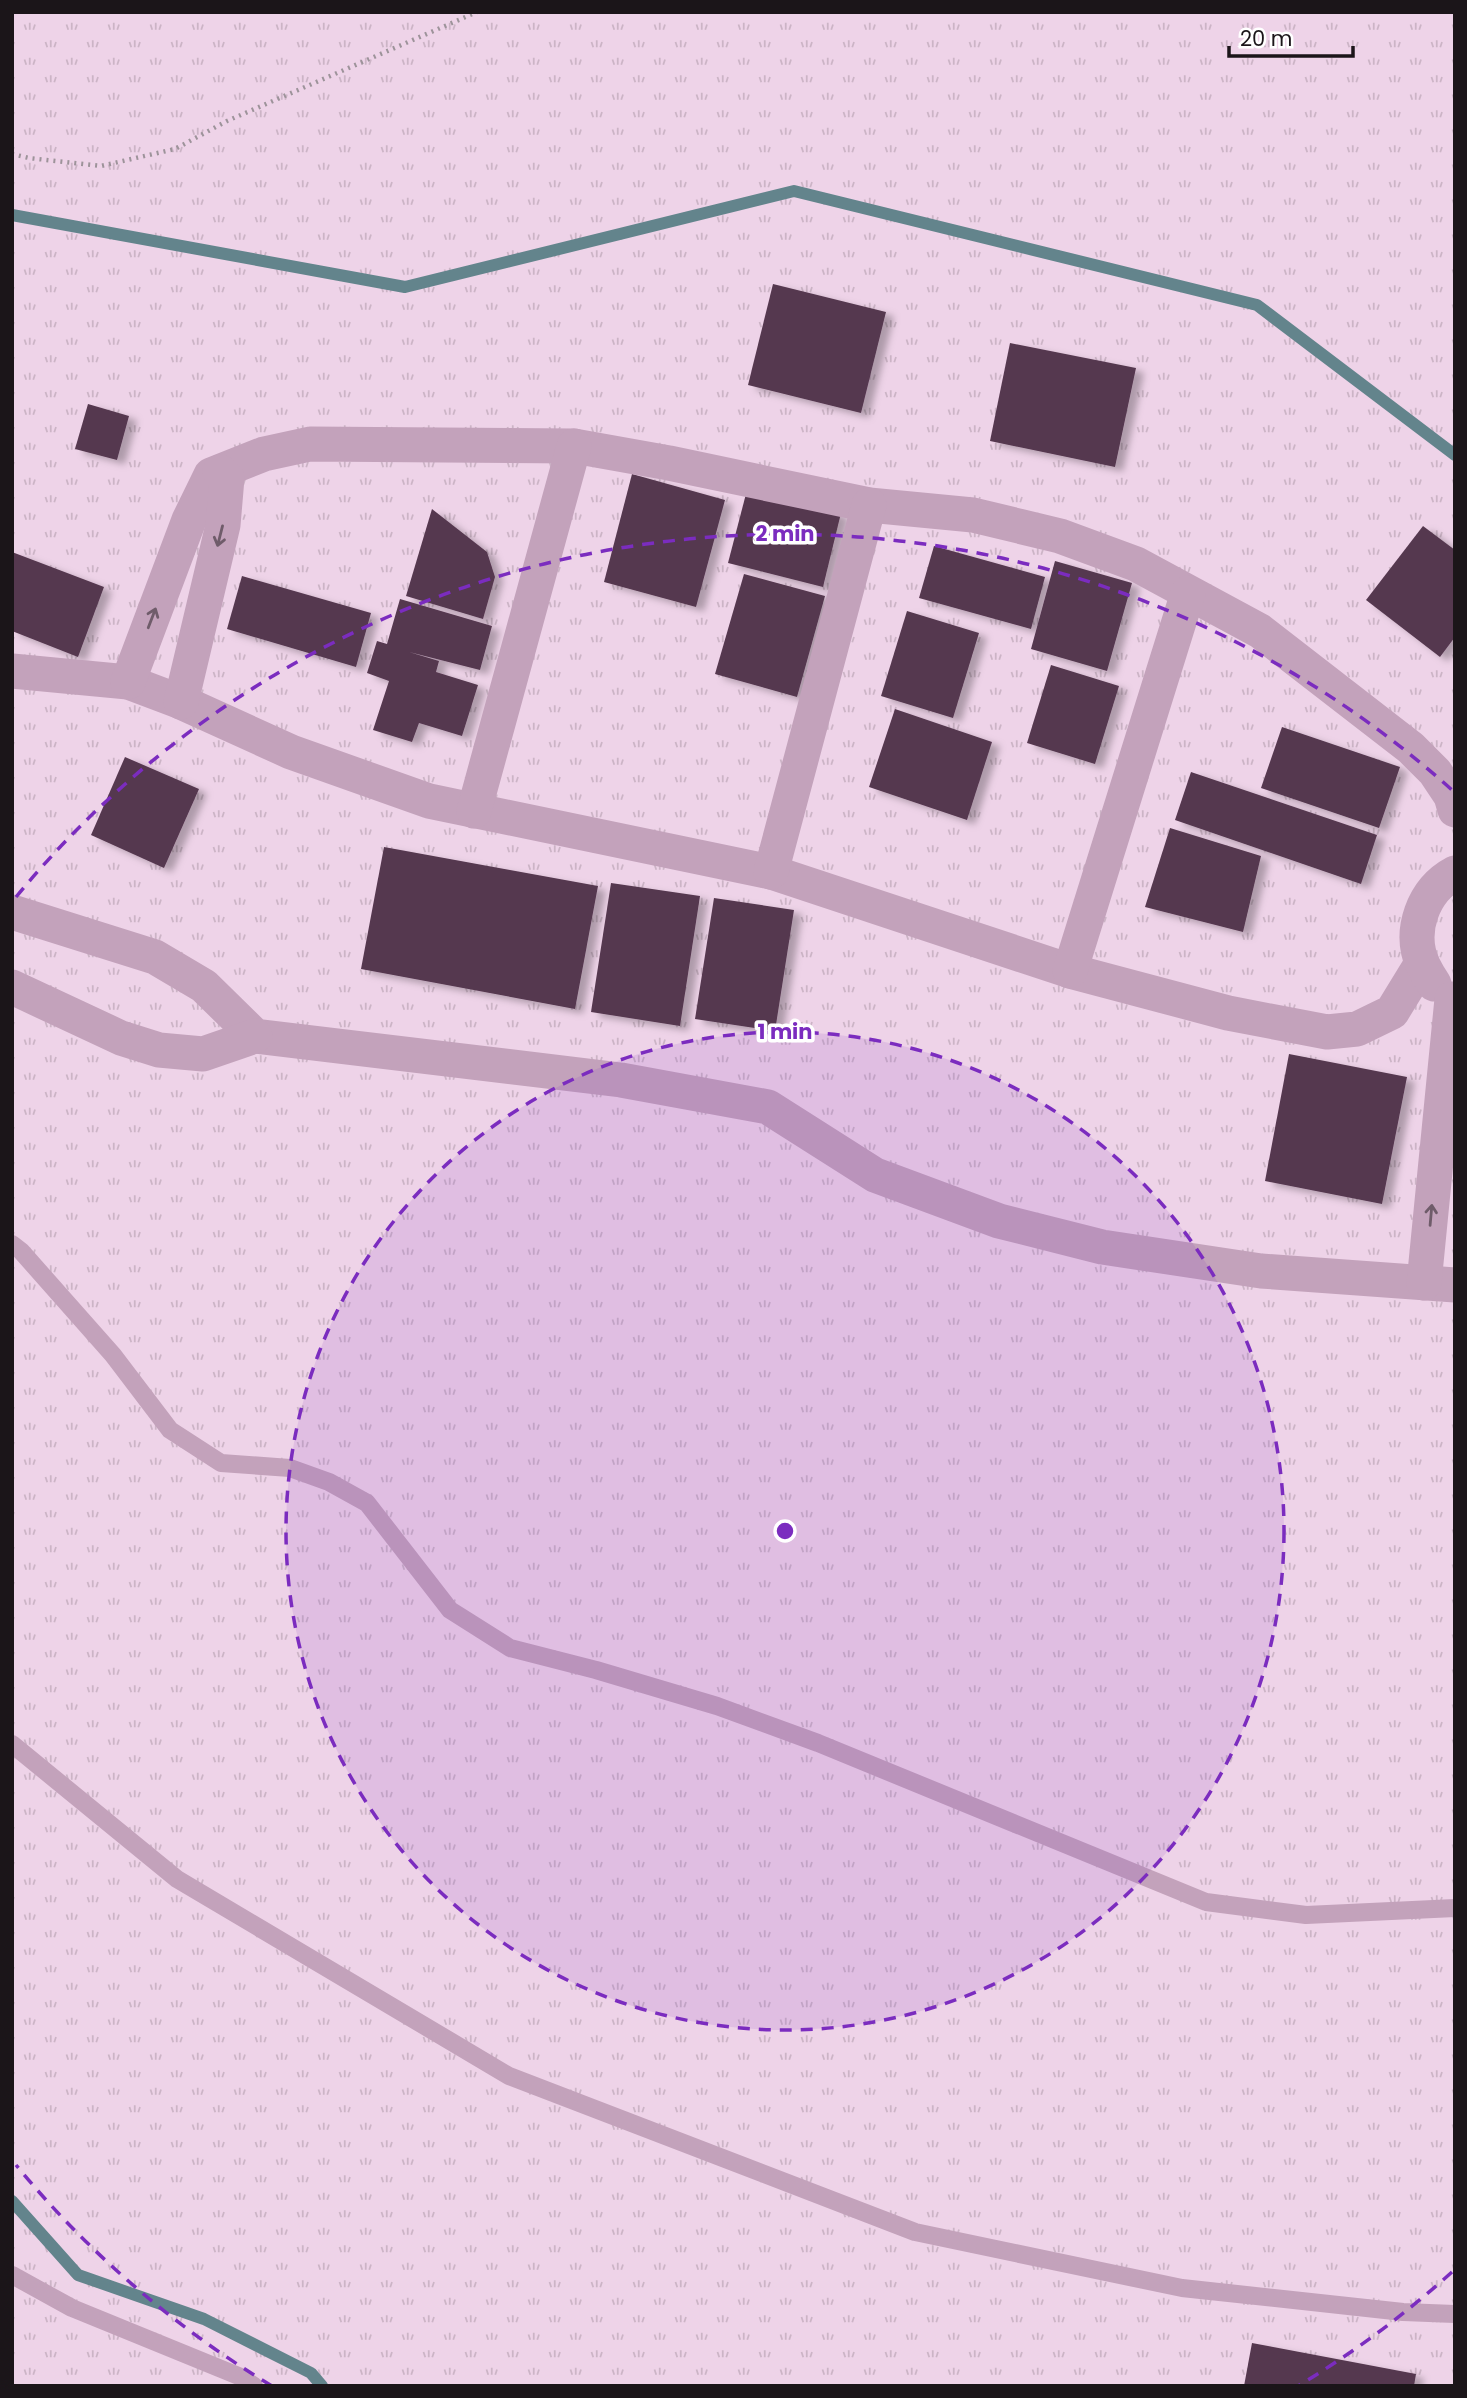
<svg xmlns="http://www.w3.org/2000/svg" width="1467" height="2398" font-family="Poppins,sans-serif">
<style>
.grass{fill:url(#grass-tufts)}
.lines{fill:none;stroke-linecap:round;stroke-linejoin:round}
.stream{stroke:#63848c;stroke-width:12}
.building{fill:#55384f;filter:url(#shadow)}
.path{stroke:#9d939a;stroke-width:4.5;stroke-dasharray:2 5;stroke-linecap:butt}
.lane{stroke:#c3a2bb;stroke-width:18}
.street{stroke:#c3a2bb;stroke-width:35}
.oneway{stroke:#6f5c6a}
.ring{fill:none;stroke:#7b2cbf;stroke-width:3.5;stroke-dasharray:12 9}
.centre{fill:#7b2cbf;stroke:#fff;stroke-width:3.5}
.ring-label{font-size:21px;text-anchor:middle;font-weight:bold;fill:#7b2cbf;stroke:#fff;stroke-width:7;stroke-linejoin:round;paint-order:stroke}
</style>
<defs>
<pattern id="grass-tufts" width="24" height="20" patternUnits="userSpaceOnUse" patternTransform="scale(1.75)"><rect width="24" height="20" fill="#eed3e8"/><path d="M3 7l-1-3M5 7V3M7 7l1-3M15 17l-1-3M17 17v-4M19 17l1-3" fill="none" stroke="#ccb4c6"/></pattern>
<filter id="shadow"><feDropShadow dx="8" dy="4.5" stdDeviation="3.5" flood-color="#0004"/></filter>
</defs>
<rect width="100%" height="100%" fill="#fff2fc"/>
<rect class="grass" x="12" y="12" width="1443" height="2374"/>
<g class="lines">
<g class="stream">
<polyline points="12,215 405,287 794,191 1257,305 1455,455"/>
<polyline points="12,2201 78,2275 204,2319 311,2373 322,2386"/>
</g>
</g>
<g class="building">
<polygon points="773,284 886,312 861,413 748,385"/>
<polygon points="1010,343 1136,368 1115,467 990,441"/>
<polygon points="88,404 129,416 117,460 75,449"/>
<polygon points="632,474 725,500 696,607 604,582"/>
<polygon points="747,490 841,513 823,587 728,563"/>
<polygon points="432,509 487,552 495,577 483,619 406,596"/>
<polygon points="1423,526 1455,550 1455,637 1440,657 1366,600"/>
<polygon points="934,546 1045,577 1031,629 919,598"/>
<polygon points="12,552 104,587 78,657 12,631"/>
<polygon points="1055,561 1132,583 1107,671 1031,649"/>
<polygon points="744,574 825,596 797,697 715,674"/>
<polygon points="242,576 371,613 356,667 227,629"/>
<polygon points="400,599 492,626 480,670 409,652 439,661 436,672 478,685 462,736 419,723 412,742 373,730 389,681 367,673 377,641 387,644"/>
<polygon points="907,611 979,633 953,718 881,696"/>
<polygon points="1051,665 1119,686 1095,764 1027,743"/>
<polygon points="895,709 992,742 967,820 869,787"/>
<polygon points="1282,727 1400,767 1379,828 1261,788"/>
<polygon points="125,757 199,789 164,868 91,835"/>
<polygon points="1191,772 1377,835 1361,884 1175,820"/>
<polygon points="1170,828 1261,856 1243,932 1145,907"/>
<polygon points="384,847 598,886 575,1009 361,969"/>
<polygon points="611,883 700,896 680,1026 591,1012"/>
<polygon points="714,898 794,910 775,1031 695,1019"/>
<polygon points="1289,1054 1407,1077 1382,1204 1265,1181"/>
<polygon points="1252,2343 1416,2374 1414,2386 1244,2386"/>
</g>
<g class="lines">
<polyline class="path" points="12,154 29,158 101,166 175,149 227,121 477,12"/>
<g class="lane">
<polyline points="12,1244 21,1251 113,1355 170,1430 221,1463 290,1468 329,1482 367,1503 450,1610 510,1648 596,1670 717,1706 818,1743 1206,1902 1306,1915 1455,1908"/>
<polyline points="12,1744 177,1879 509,2076 915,2232 1182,2288 1403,2312 1455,2314"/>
<polyline points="12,2275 72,2308 241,2377 254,2386"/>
</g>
<g class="street">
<polyline points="12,671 128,682 181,702 291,752 429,801 771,872 1070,971 1228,1013 1327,1032 1357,1029 1392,1012 1422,963"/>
<polyline points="128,682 189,520 211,475 264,454 310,444 574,446 669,463 869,505 973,515 1060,536 1136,564 1260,631 1411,748 1435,772 1451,796 1455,810"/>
<polyline points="181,702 223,525 227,478 220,472"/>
<polyline points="474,811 574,446"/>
<polyline points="771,872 869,505"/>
<polyline points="12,912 155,957 204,986 255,1036 621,1080 768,1107 875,1175 999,1221 1102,1247 1261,1271 1455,1285"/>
<polyline points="1070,971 1188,593"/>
<path d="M1434,984C1430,978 1426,971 1423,965C1408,931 1423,890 1455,873"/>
<polyline points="12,987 121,1038 159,1050 203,1054 255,1036"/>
<polyline points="1424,1283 1452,999"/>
</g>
</g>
<defs><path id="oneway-shaft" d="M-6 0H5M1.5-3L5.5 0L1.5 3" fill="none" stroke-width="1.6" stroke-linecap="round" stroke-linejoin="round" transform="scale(1.75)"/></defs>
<g class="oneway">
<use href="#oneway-shaft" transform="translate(220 536) rotate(104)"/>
<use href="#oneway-shaft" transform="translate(152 618) rotate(-69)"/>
<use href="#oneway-shaft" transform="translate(1431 1215) rotate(-85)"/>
</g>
<circle cx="785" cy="1531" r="499" fill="#7b2cbf" fill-opacity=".12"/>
<g class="ring">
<circle cx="785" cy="1531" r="499"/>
<path d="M1452 2272A997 997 0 0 1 1298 2386M272 2386A997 997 0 0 1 16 2165M16 897A997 997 0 0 1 1452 790"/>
</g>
<circle cx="785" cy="1531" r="10" class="centre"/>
<g class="ring-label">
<text x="785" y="541">2 min</text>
<text x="785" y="1039">1 min</text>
</g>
<rect width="1467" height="2398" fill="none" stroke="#1b1519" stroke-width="28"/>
<path d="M1229 46v10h124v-10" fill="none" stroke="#1b1519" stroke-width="3.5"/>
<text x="1240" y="46" font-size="21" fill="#1b1519" stroke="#ffffff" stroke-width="5" paint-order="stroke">20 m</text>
</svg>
